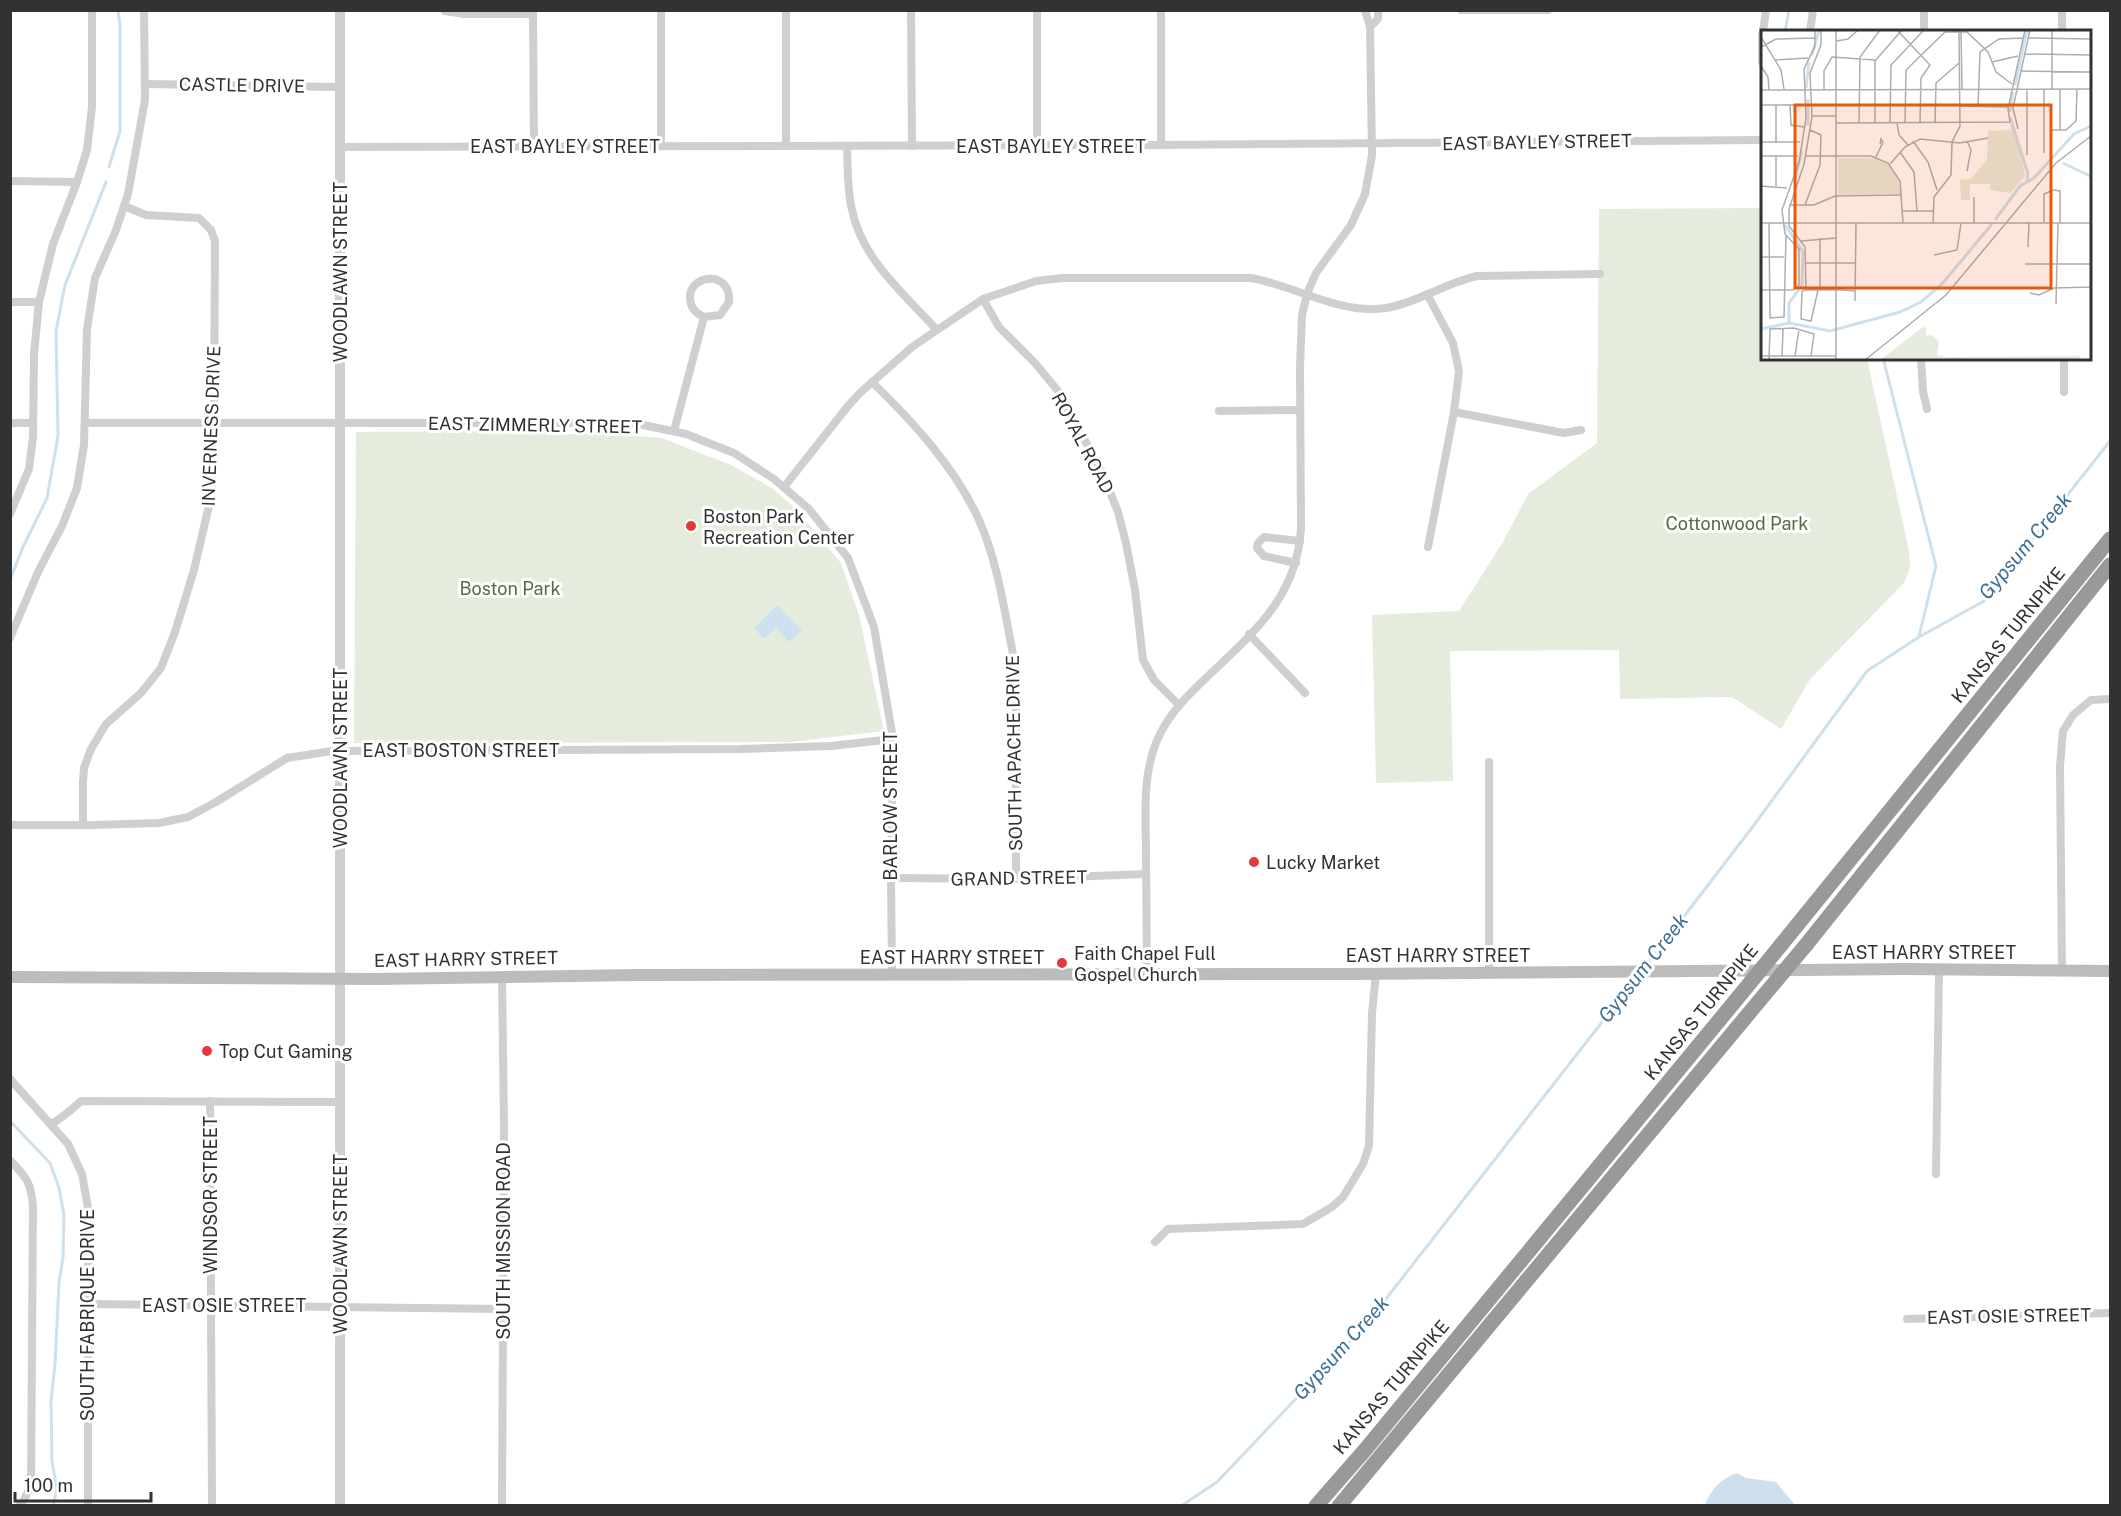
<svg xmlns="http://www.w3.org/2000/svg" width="2121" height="1516" font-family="'Public Sans',sans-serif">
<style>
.green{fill:#e5ecde}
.water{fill:#cee0ed}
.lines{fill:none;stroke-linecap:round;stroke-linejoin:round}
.stream{stroke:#cee0ed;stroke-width:3}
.minor{stroke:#cfcfcf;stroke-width:8}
.tertiary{stroke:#cfcfcf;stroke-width:10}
.secondary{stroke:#bcbcbc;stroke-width:12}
.motorway{stroke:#999;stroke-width:15}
.motorway-bridge{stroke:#999;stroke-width:15}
.poi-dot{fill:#e4393c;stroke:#fff;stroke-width:2}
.labels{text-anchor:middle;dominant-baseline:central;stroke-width:6;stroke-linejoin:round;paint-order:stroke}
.street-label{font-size:18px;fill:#323232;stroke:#fff}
.poi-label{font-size:18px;fill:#323232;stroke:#fff;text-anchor:start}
.park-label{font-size:18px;fill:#536f3f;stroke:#fff}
.water-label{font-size:20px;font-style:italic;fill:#3f6f96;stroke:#fff}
.inset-river{fill:none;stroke:#cee0ed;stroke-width:3}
.inset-road{fill:none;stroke:#adadad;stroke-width:1.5}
.view{fill:#e8590c;fill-opacity:0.15;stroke:#e8590c;stroke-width:3}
.inset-edge{fill:none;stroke:#323232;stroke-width:3}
</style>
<rect width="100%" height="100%" fill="#fff"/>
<g class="green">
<polygon points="1762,208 1762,358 1867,359 1909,551 1910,568 1904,583 1810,679 1781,729 1732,697 1620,699 1619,650 1450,651 1453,781 1376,783 1372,615 1459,611 1503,542 1528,494 1597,443 1599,209"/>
<polygon points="560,431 567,431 568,434 612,434 662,438 731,465 772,488 797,510 841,563 859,615 884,731 790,742 354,743 356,432"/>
</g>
<g class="water">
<polygon points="777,605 802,630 789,642 776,628 764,639 754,628"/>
<path d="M1737,1473L1746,1478L1776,1482L1795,1505H1705C1711,1489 1720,1479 1737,1473Z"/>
</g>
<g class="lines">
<g class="stream">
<polyline points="1785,32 1789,10"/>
<polyline points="109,167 120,131 120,26 118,10"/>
<polyline points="1883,358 1936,566 1919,636"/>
<polyline points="10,580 23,547 47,498 58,436 56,331 65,285 106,182"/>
<polyline points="1646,966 1754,825 1867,671 1919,637 1984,601 2110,441"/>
<polyline points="10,1121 50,1163 59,1188 64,1215 63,1257 59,1283 55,1364 51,1401 52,1461 57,1489 53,1506"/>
<polyline points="1181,1506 1217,1482 1364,1327 1638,976"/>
</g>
<g class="minor">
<polyline points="533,10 534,147"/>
<polyline points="661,10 661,146"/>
<polyline points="911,10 912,146"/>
<polyline points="1461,10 1548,10"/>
<polyline points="445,11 464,14 533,14"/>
<polyline points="1370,27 1378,19 1378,10"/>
<polyline points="1763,32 1766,10"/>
<polyline points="1810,32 1813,10"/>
<polyline points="1924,32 1924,10"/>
<polyline points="2062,32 2062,10"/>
<polyline points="1762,34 1762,62"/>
<polyline points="145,84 340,87"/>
<polyline points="1161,145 1161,10"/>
<polyline points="786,146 786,10"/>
<path d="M847,146C848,167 847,189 852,210C862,259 904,294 936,329"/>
<polyline points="1037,146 1037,10"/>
<polyline points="340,147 1161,145 1762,140"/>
<polyline points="10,181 77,182"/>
<polyline points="1427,294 1453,343 1459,371 1454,412 1428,547"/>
<polyline points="983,299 999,327 1035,363 1058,391 1102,472 1118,512 1126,543 1135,590 1143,660 1154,680 1179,705"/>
<polyline points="10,302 39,302"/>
<polyline points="1921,358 1923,392 1927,409"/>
<polyline points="2064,358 2064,392"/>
<path d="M872,382C913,422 955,467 979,520C999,565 1005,616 1015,664L1016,680V879"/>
<polyline points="1219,411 1300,410"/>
<polyline points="1454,412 1564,433 1581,430"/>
<polyline points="10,423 33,423"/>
<polyline points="85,423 634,423 686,434 734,453 774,479 809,509 848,558 874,627 893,739 891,878 892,976"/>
<path d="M674,431L704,317L720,315L729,302C732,267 682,275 691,304C693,311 698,314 704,317"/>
<path d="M784,487L848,406L861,392L912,347L983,299L1036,281L1062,278H1251C1296,286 1340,315 1386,308C1417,303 1445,283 1477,276L1600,274"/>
<polyline points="10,514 29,469 33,437 34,354 39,302 53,244 77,182 87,150 92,107 92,10"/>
<polyline points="1296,563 1264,556 1257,548 1258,543 1264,537 1300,541"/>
<polyline points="1249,634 1305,693"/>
<polyline points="10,638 38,572 62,526 77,488 84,445 87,329 95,278 116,230 128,194 145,100 144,10"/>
<polyline points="1489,762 1489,974"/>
<polyline points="10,825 94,825 159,823 188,817 216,802 287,758 332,751 741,749 831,746 893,739"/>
<polyline points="83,825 83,782 84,768 91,749 106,724 141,693 161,668 175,632 194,570 211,497 214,424 215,241 211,230 199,218 146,215 124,206"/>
<polyline points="891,878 1016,879 1146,874"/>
<polyline points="2062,971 2060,766 2063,731 2073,715 2091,700 2110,699"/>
<path d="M1147,975C1147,935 1146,896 1146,856C1146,815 1141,772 1160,734C1171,712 1188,695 1206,678C1253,633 1297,598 1301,528L1300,368L1302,315L1307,294L1316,273L1351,225L1365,194L1372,155L1370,27L1365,10"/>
<polyline points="10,1079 68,1144 82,1174 88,1208 88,1506"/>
<polyline points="210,1101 212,1506"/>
<polyline points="51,1125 71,1110 81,1101 340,1102"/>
<path d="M10,1160C26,1177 31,1182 33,1206L31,1485L24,1500L19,1506"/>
<polyline points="1936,1174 1939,970"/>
<polyline points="1155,1242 1168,1229 1303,1224 1332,1207 1343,1197 1363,1164 1369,1146 1372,1013 1376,974"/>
<polyline points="88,1304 503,1309"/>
<polyline points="1907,1319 2110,1313"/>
<polyline points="502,1506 504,1126 502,977"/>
</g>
<polyline class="tertiary" points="340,10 340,1506"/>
<polyline class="secondary" points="10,977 376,979 636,975 1352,974 1905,969 2110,971"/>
<g class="motorway">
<polyline points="1781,945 2110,539"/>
<path d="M1806,945C1908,819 2008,691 2110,565"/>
<polyline points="1316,1506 1365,1450 1736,1000"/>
<polyline points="1339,1506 1760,1000"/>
</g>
<g class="motorway-bridge">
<polyline points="1736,1000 1781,945"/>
<polyline points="1760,1000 1806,945"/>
</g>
</g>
<g class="poi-dot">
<circle cx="691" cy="526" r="6"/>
<circle cx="1254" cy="862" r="6"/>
<circle cx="1062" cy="963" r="6"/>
<circle cx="207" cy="1051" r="6"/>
</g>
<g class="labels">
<g class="street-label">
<text transform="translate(242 85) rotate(1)">CASTLE DRIVE</text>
<text transform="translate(1537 142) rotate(-1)">EAST BAYLEY STREET</text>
<text x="565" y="146">EAST BAYLEY STREET</text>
<text x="1051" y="146">EAST BAYLEY STREET</text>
<text transform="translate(340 272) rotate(-90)">WOODLAWN STREET</text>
<text transform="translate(535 425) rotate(1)">EAST ZIMMERLY STREET</text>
<text transform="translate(211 426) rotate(-88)">INVERNESS DRIVE</text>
<text transform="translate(1083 443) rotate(62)">ROYAL ROAD</text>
<text transform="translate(2008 635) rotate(-51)">KANSAS TURNPIKE</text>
<text x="461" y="750">EAST BOSTON STREET</text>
<text transform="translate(1014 753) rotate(-91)">SOUTH APACHE DRIVE</text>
<text transform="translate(340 758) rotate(-90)">WOODLAWN STREET</text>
<text transform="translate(890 806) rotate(-90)">BARLOW STREET</text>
<text transform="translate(1019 878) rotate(-1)">GRAND STREET</text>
<text x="1924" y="952">EAST HARRY STREET</text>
<text x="1438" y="955">EAST HARRY STREET</text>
<text x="952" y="957">EAST HARRY STREET</text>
<text transform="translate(466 959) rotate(-1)">EAST HARRY STREET</text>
<text transform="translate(1701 1012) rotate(-51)">KANSAS TURNPIKE</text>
<text transform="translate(210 1195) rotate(-90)">WINDSOR STREET</text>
<text transform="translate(503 1241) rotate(-90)">SOUTH MISSION ROAD</text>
<text transform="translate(340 1244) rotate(-90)">WOODLAWN STREET</text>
<text x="224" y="1305">EAST OSIE STREET</text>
<text transform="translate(87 1315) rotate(-90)">SOUTH FABRIQUE DRIVE</text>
<text transform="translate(2009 1316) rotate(-1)">EAST OSIE STREET</text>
<text transform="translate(1391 1387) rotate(-50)">KANSAS TURNPIKE</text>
</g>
<g class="poi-label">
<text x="703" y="516">Boston Park<tspan x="703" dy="21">Recreation Center</tspan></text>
<text x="1266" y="862">Lucky Market</text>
<text x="1074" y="953">Faith Chapel Full<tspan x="1074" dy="21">Gospel Church</tspan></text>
<text x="219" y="1051">Top Cut Gaming</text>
</g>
<g class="park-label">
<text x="1737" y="523">Cottonwood Park</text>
<text x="510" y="588">Boston Park</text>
</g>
<g class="water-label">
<text transform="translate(2025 546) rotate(-50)">Gypsum Creek</text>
<text transform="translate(1643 968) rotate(-52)">Gypsum Creek</text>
<text transform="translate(1341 1348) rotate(-48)">Gypsum Creek</text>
</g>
</g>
<g transform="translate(1761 30)">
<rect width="330" height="330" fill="#fff"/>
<path d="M249,94L257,111L264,146L249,163L229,160V154H209V170H200L199,150L210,149L226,129L227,101L250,100ZM77,128H114L127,134L137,150L140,164L77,165ZM162,297L165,298V306L171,305L178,312L176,325L186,327L319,326V330H119Z" fill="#e5ecde"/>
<path class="inset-river" d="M51,25L58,0M254,55L266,0M45,58L48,32M47,69V96M249,82L252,62M249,87L267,144L266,151M302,133L329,146M34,148L41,121M234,190L259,156L273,148L313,104L330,96M24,195L42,222L41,255L28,273V292M0,299L28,293L69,301L139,282L160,272L181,254L231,194"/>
<path class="inset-road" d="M75,0V330M136,0L169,35L160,48L159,93M200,0L201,59M291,0V59M0,7L20,40L23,59M268,8L329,9M75,11L87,9L97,0M0,17L15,9L54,8M264,24L330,25M14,30L47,28M231,32L257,26M0,36L7,47L8,60M259,41L330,42M266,59V125M283,59V123M299,59V100M0,60L330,59M63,60V41L71,27L114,30M0,75H45M15,75V112M29,75L30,95L43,97M198,76L247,77M217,77L219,22L238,9L262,8M51,86H75M249,92L247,79L264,0M75,93L249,92M98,93L99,27L119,0M114,93V31L141,0M129,93L130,35L163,0M136,93L138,105L147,115M144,93L145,40L184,2H206L227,22L235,42L251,54M174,93L175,53L198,33M257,99L252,78L269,0M291,100H305L315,91L316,59M152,111L167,132L176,160M206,111L210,120L206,141M0,112H39M139,122L153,142L156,181M0,126H37M15,126V156M45,126H110L127,133L139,151L142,193M115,127L122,112L120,109L119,114M129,134L144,117L159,109L199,113L227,108M0,156L26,158M213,167V193M28,175H53L74,166L141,165M44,175L59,135L60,105L49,100M141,181H172M283,192V164L292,160L299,161V193M0,193V60M0,193H330M8,193L9,288L23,287L25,205M172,193L173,167L190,145L191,112L199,96L198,0M59,208V260M40,211L75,208M267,217L268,192M173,225L196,220L200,193M0,227H23M45,233H94M264,234H330M0,260H32L38,255V219L24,204L21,180L38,132L45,88L43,39L54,16V0M45,260L44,217L28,196V179L43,134L51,87L49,43L60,15V0M57,260L50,291L40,289L41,261L45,260H81L94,261M269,263L278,265L293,258L330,257M94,271L95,193M295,274L297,193M0,326H75M21,326L22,299M34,326L38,299M8,330L9,299L33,298L53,304L50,326M104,330L185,265L295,133L330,106"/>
<path class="view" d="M34,75H290V258H34Z"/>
<rect width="330" height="330" class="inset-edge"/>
</g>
<rect width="2121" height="1516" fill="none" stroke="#323232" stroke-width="24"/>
<path d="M15 1492v9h136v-9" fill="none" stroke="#323232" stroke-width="3"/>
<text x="24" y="1492" font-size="18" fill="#323232" stroke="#ffffff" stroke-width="4.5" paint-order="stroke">100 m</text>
</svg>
